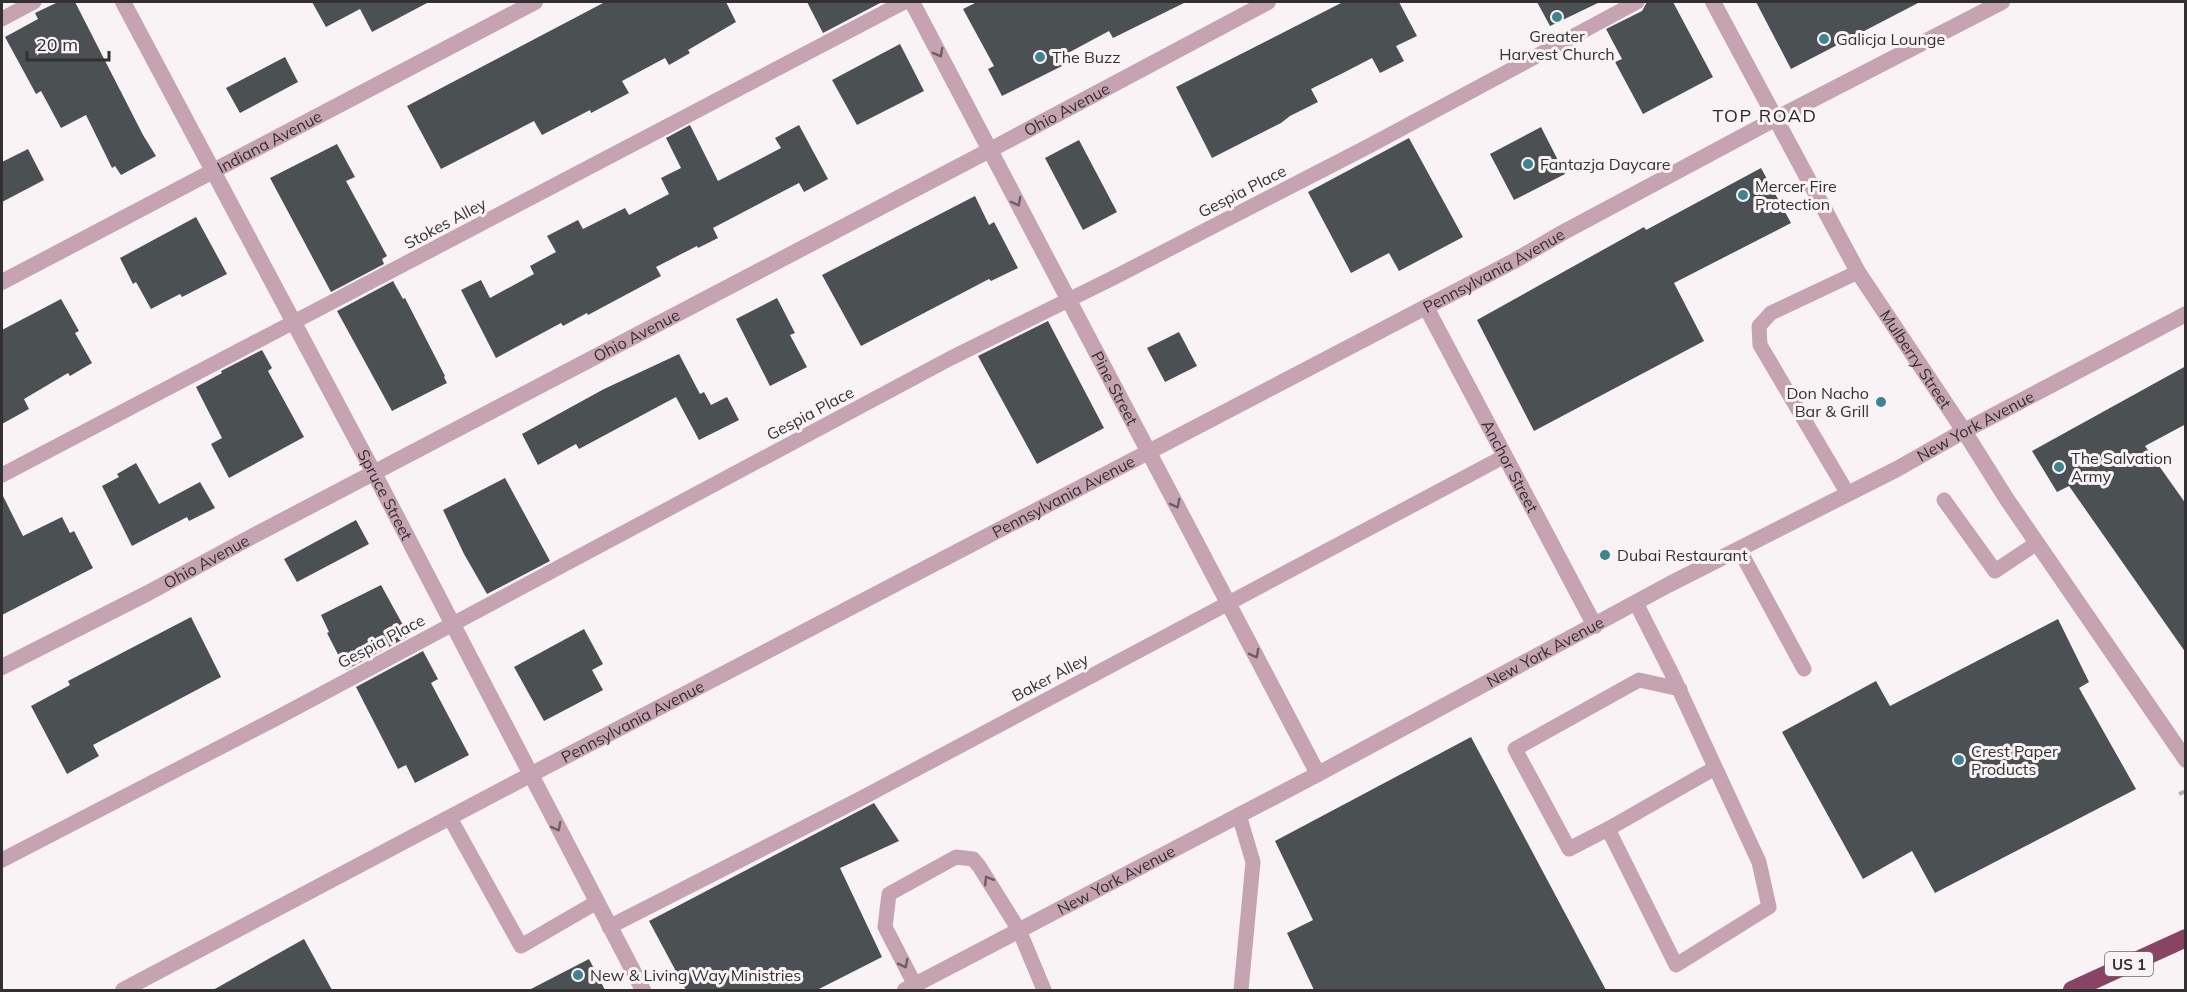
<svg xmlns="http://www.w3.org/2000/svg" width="2187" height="992" font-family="Mulish,sans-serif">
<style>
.building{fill:#4b5152}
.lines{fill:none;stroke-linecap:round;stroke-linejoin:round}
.path{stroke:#b5afb1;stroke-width:4;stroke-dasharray:6 3;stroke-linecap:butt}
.service{stroke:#c6a3b1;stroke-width:15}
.minor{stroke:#c6a3b1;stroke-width:16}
.tertiary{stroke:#c6a3b1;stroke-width:16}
.motorway{stroke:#894364;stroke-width:18}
.oneway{stroke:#6e5e64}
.poi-dot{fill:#3e8390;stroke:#faf3f6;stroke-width:2}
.labels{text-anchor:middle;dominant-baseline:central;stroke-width:6;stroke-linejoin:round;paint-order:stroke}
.shield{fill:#faf3f6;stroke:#6f6a6c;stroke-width:1.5}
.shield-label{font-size:15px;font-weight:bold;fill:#333031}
.poi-label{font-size:16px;fill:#333031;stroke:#faf3f6;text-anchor:start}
.street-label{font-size:16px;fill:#333031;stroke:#faf3f6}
.neighbourhood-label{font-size:18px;letter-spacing:1.5px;fill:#2d282a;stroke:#faf3f6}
</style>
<rect width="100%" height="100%" fill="#faf3f6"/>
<g class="building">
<polygon points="58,2 75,2 143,135 156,156 121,175 115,166 112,168 86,115 61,128 41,91 36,94 5,37 38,19 35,13"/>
<polygon points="312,2 429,2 372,32 360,9 326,27"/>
<polygon points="605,2 726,2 736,22 688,50 690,53 669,65 665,58 622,81 629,93 591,113 590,110 542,135 534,121 441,169 407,106"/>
<polygon points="807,2 882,2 823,33"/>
<polygon points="977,2 1186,2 1113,38 1109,31 1068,53 1072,61 1002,96 988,69 994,66 963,9"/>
<polygon points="1343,2 1399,2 1417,36 1396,46 1404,61 1380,73 1372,58 1343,73 1311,89 1318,102 1290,116 1281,123 1212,158 1176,87"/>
<polygon points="1537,2 1600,2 1550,26"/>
<polygon points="1647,2 1673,2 1713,77 1643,114 1615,62 1622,59 1606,29 1642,11"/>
<polygon points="1756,2 1920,2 1791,69"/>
<polygon points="900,44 924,91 857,125 832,80"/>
<polygon points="285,57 298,82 240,113 226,88"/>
<polygon points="690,125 718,181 781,148 775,138 799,125 828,179 804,192 799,183 713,228 718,238 698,248 697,246 656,267 661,276 588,315 587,313 563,326 561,323 496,358 461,290 481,280 490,298 534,274 530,266 556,252 547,236 578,220 583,229 625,208 629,215 669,194 661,178 681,168 666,138"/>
<polygon points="1541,127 1565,174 1514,200 1490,154"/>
<polygon points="1409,138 1463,237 1399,271 1389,253 1351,273 1308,192"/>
<polygon points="1079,140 1117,212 1083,230 1045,158"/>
<polygon points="337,144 355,177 346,181 387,256 382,259 384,264 331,292 270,178"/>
<polygon points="28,149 44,180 2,202 2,162"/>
<polygon points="1761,168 1791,223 1674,283 1704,341 1534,431 1477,320 1644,227 1646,230"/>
<polygon points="975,196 989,225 994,222 1018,268 991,281 989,279 861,346 822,275"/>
<polygon points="196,217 227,274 182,297 180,294 151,309 136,282 133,284 120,258"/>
<polygon points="393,281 403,299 405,298 445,376 444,377 447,383 392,411 337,311"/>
<polygon points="777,298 795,333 790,335 807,367 770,386 736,319"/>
<polygon points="61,299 79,331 75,333 92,363 70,376 68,373 24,399 29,409 2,424 2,330"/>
<polygon points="1048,321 1104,428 1037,464 978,356"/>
<polygon points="1179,332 1197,366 1165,382 1147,348"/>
<polygon points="262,350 272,368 268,371 304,437 229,478 211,444 222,438 196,387 222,373 221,371"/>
<polygon points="679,354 700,394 704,392 711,405 727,397 739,420 699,440 676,397 579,449 576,444 538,465 522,434 604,389"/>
<polygon points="2186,366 2186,424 2145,446 2186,504 2186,653 2069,486 2057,492 2032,451"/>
<polygon points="136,463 159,504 200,482 215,508 189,521 187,517 132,546 102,486 119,477 117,474"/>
<polygon points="505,478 550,561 487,594 464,554 443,510"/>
<polygon points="2,494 23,536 62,517 70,533 74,531 93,568 2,615"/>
<polygon points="356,520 369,544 297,582 284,559"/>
<polygon points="381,585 409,636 346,670 327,633 329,632 321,615"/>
<polygon points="191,617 221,677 93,745 99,756 67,774 31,706 70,685 68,681"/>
<polygon points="2058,619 2089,682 2079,688 2136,789 1935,893 1912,851 1863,879 1782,732 1876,681 1890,706"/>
<polygon points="584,629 603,664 592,670 603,690 544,721 514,667"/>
<polygon points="423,651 438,679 431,683 469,755 415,783 406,765 398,769 356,687"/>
<polygon points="1471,737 1606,990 1314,990 1287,933 1313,920 1275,841"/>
<polygon points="874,803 899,841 840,868 882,957 817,990 686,990 649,921"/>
<polygon points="304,939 332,990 213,990"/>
<polygon points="589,959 605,990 529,990"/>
</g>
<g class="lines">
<polyline class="path" points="2179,794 2186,791"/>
<g class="service">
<polyline points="2,19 34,2"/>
<polyline points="2,475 904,2"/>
<polyline points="1848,494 1760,345 1759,326 1771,313 1858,272"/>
<polyline points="1944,500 1995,571 2037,543"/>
<polyline points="1739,549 1804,669"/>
<polyline points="1636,603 1672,674 1759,862 1769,907 1676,965 1608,829 1715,768"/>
<polyline points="1239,815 1253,862 1241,990"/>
<polyline points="450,818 521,946 597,902"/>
<polyline points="1608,829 1569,849 1515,749 1639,680 1680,689"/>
<polyline points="2,860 273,720 951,358 1113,278 1369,146 1637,2"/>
<polyline points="609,927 860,799 1505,456"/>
<polyline points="915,985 885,927 889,894 956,857 973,859 979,866 1019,930 1044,990"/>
</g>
<g class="minor">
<path id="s1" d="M123,2L374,473L643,990"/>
<path id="s2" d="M912,2L1318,774"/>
<path id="s3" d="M2,282L535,2"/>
<path id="s4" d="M1426,307L1595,626"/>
<path id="s5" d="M2,667L148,593L253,536L990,150L1268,2"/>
<path id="s6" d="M123,990L530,775L1514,261L1562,233L1775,119L2002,2"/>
</g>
<g class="tertiary">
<path id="s7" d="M1713,2L1858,272L1964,431L2006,498L2186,760"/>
<path id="s8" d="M905,990L1318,774L1668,585L1897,469L1964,431L2186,314"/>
</g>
<polyline class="motorway" points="2072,990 2186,938"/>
</g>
<defs><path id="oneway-chevron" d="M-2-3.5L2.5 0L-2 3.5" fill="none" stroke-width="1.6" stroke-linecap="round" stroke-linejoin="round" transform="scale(1.5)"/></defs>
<g class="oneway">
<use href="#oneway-chevron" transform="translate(939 53) rotate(62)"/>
<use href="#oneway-chevron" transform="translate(1017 202) rotate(62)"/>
<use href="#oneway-chevron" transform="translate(1176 504) rotate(62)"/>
<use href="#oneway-chevron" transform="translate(1255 654) rotate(62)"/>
<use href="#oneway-chevron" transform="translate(557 827) rotate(62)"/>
<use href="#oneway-chevron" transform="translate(988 880) rotate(-122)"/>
<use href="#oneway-chevron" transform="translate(904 964) rotate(63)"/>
</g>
<g class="poi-dot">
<circle cx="1557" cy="17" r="6"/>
<circle cx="1824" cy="39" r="6"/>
<circle cx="1040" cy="57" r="6"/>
<circle cx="1528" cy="164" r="6"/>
<circle cx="1743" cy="195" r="6"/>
<circle cx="1881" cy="402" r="6"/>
<circle cx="2059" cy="467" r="6"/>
<circle cx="1605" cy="555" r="6"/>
<circle cx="1959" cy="760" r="6"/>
<circle cx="578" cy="975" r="6"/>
</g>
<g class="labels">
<rect class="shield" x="2105" y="952" width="48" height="24" rx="4.5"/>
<g class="shield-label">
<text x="2129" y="964">US 1</text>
</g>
<g class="poi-label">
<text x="1557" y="36" text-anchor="middle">Greater<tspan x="1557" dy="18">Harvest Church</tspan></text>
<text x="1836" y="39">Galicja Lounge</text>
<text x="1052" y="57">The Buzz</text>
<text x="1540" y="164">Fantazja Daycare</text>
<text x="1755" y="186">Mercer Fire<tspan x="1755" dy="18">Protection</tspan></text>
<text x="1869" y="393" text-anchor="end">Don Nacho<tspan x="1869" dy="18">Bar &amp; Grill</tspan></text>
<text x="2071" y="458">The Salvation<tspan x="2071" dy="18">Army</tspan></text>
<text x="1617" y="555">Dubai Restaurant</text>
<text x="1971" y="751">Crest Paper<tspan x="1971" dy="18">Products</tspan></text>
<text x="590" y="975">New &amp; Living Way Ministries</text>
</g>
<g class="street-label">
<text stroke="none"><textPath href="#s5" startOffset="1202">Ohio Avenue</textPath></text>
<text stroke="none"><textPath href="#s3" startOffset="302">Indiana Avenue</textPath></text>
<text transform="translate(1242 191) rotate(-27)">Gespia Place</text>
<text transform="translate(445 223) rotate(-28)">Stokes Alley</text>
<text stroke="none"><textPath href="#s6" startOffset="1548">Pennsylvania Avenue</textPath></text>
<text stroke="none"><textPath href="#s5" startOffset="716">Ohio Avenue</textPath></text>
<text stroke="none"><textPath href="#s7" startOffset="411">Mulberry Street</textPath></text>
<text stroke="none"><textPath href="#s2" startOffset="436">Pine Street</textPath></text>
<text transform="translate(810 413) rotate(-28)">Gespia Place</text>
<text stroke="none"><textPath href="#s8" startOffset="1210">New York Avenue</textPath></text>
<text stroke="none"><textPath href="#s4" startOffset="180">Anchor Street</textPath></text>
<text stroke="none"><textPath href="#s1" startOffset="558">Spruce Street</textPath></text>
<text stroke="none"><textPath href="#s6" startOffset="1062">Pennsylvania Avenue</textPath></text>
<text stroke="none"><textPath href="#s5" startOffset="230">Ohio Avenue</textPath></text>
<text transform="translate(381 641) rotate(-28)">Gespia Place</text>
<text stroke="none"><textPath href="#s8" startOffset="724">New York Avenue</textPath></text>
<text transform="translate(1050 677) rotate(-28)">Baker Alley</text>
<text stroke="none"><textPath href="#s6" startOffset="576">Pennsylvania Avenue</textPath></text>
<text stroke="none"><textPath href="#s8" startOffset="238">New York Avenue</textPath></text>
</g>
<g class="neighbourhood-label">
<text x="1765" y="115">TOP ROAD</text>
</g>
</g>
<rect width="2187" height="992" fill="none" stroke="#333031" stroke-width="6"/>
<path d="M27 51v9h82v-9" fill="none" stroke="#333031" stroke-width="3"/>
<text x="36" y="51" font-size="18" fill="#333031" stroke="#faf3f6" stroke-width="4.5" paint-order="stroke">20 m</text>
</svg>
